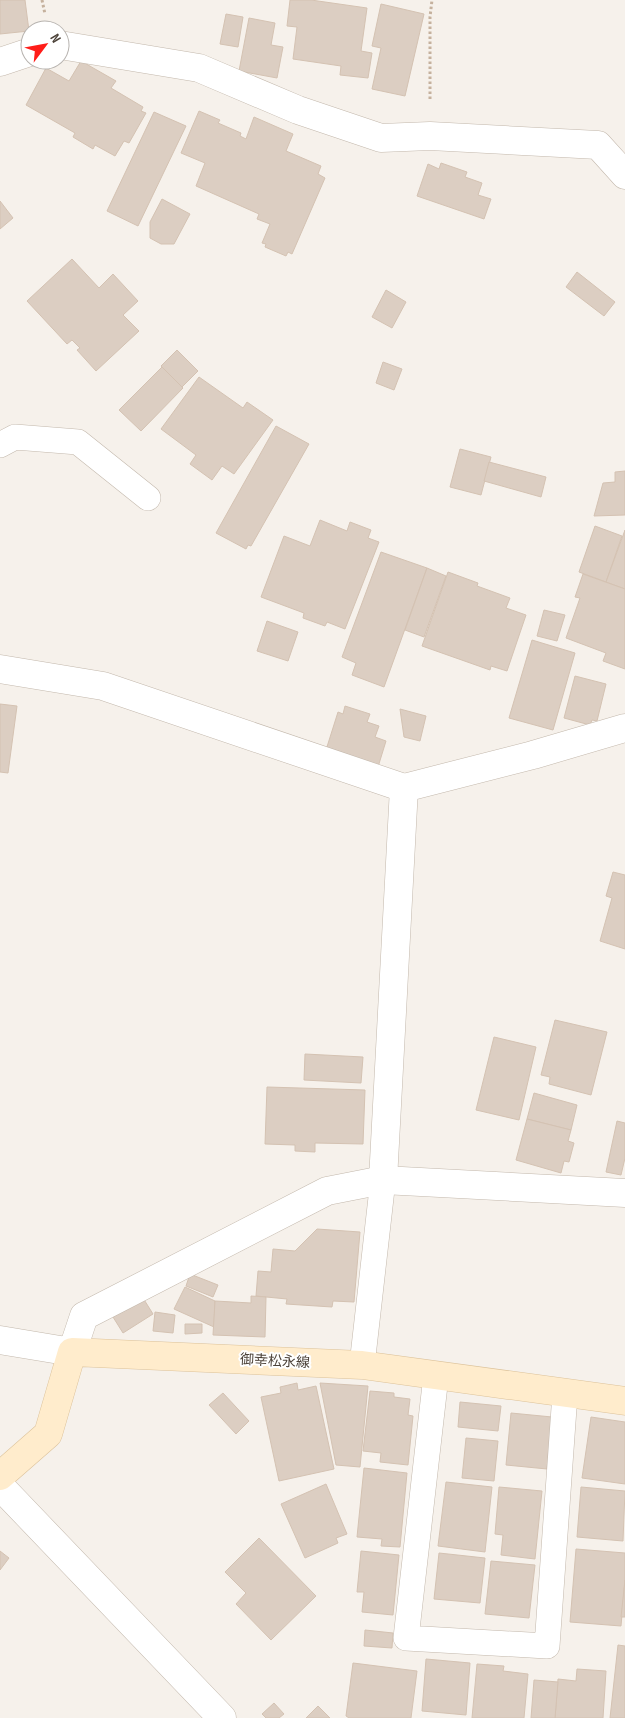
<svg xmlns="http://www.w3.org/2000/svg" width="625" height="1718" font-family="'Sofia Sans Condensed','Noto Sans JP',sans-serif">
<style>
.building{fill:#dccec2;stroke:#d4c2b2}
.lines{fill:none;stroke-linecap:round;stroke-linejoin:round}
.service-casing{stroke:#c3b8ac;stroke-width:26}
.minor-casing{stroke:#c3b8ac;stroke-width:29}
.secondary-casing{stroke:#dcc29a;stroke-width:29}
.path{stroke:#c5b19d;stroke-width:3;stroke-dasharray:2.5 2.5;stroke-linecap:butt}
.service{stroke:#fff;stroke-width:25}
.minor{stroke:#fff;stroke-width:28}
.secondary{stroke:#ffeccc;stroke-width:28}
.labels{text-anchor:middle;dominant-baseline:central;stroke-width:4;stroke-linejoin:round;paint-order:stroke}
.street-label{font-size:14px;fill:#4b4138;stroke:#fff}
</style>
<rect width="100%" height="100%" fill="#f6f1eb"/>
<g class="building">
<polygon points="0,0 25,0 29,31 0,34"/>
<polygon points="290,0 311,0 367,8 361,51 372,53 368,78 340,75 341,66 293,59 297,27 287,26"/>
<polygon points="381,4 424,14 405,96 372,89 381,48 372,46"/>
<polygon points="226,14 243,17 238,47 220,44"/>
<polygon points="249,18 275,23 271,45 283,47 277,78 239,71"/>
<polygon points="81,61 116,81 111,88 143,107 141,111 146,113 129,143 124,141 115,156 95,145 93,149 73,137 75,133 26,105 46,68 69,81"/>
<polygon points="199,111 220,120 218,123 241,133 240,136 246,139 254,117 293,134 286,151 321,166 318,174 325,178 292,254 288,252 286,256 265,247 266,244 262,243 270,224 257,219 259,214 196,186 205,163 181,153"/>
<polygon points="154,112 186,126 138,226 107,211"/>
<polygon points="441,163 467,172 465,177 482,183 478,195 491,199 484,219 417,196 428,164 439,169"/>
<polygon points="162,199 190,214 174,244 161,244 150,238 150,222"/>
<polygon points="0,201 13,218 0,229"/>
<polygon points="72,259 99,288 113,274 138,301 123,315 139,331 96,371 77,350 80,348 72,340 67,344 27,301"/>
<polygon points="577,272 615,302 604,316 566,287"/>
<polygon points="386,290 406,302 392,328 372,317"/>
<polygon points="177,350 198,371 182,387 161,366"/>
<polygon points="383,362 402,369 394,390 376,383"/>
<polygon points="162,367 183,388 141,431 119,410"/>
<polygon points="199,377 243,408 247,402 273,420 234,474 222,466 212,480 190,464 196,455 161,429"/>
<polygon points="276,426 309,444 251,546 248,545 246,549 216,533"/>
<polygon points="460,449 491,457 481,495 450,487"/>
<polygon points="489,462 546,477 541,497 484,481"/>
<polygon points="625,471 625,515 594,516 603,483 615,482 615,472"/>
<polygon points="320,520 347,531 350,522 371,530 368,538 379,542 345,629 327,622 325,626 303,618 304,613 261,597 284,536 310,546"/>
<polygon points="595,526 622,536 606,582 579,572"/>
<polygon points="625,530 625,589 606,582"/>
<polygon points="381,552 427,568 384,687 352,675 356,663 342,657"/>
<polygon points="427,568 446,576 424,637 405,630"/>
<polygon points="448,572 478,583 477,586 510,598 506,608 526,615 507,671 491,666 490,670 422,646"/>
<polygon points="583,574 625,589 625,669 603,661 606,653 566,638 580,598 575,597"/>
<polygon points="544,610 565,615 557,641 537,636"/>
<polygon points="267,621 298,632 288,661 257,651"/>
<polygon points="532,640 575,653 553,730 509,718"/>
<polygon points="575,676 606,684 597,721 592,720 590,725 564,718"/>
<polygon points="0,704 17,706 8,773 0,772"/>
<polygon points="345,706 370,714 367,722 379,726 375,737 386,741 378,767 326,750 338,712 343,714"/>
<polygon points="400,709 426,716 420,741 404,737"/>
<polygon points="613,872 625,875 625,949 600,941 612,898 606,896"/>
<polygon points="555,1020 607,1032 591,1095 549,1084 550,1077 541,1075"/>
<polygon points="494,1037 536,1047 519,1120 476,1110"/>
<polygon points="305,1054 363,1057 361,1083 304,1080"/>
<polygon points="267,1087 365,1090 363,1144 315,1143 315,1152 295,1151 295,1145 265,1144"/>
<polygon points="534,1093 577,1105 571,1130 527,1119"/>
<polygon points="527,1119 571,1130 568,1141 574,1143 569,1162 564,1161 561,1173 516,1160"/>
<polygon points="617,1121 625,1123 625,1158 621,1175 606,1172"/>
<polygon points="317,1229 360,1232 354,1302 333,1301 332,1307 286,1304 287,1299 256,1296 258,1271 271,1272 273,1249 295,1251"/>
<polygon points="190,1274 218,1285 213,1297 186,1286"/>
<polygon points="185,1287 215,1301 214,1327 174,1309"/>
<polygon points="251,1296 266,1297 265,1337 213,1335 215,1301 251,1303"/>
<polygon points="143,1298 153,1314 123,1333 113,1317"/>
<polygon points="155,1312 175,1315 173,1333 153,1331"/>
<polygon points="185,1324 202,1324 202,1333 185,1334"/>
<polygon points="297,1383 298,1390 316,1386 334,1469 279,1481 261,1397 281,1393 280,1387"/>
<polygon points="320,1383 368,1386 360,1467 336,1465"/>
<polygon points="370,1391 394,1393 394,1397 410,1399 408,1415 413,1416 408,1465 380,1462 381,1453 363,1451"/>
<polygon points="223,1393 249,1421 236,1434 209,1405"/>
<polygon points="460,1402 501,1406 498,1431 458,1427"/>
<polygon points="511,1413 552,1417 547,1469 506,1465"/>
<polygon points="591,1417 625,1422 625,1484 582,1478"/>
<polygon points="466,1438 498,1441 494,1481 462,1478"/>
<polygon points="364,1468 407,1473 400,1547 381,1546 382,1539 357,1537"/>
<polygon points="446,1482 492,1487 485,1552 438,1546"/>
<polygon points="326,1484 347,1534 336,1538 338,1543 305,1558 281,1504"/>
<polygon points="499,1487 542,1491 535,1559 501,1555 503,1535 495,1534"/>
<polygon points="581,1487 625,1491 623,1541 577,1537"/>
<polygon points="259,1538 316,1596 271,1640 236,1604 246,1593 225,1572"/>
<polygon points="576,1549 625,1553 625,1580 621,1626 570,1622"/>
<polygon points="0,1551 9,1558 0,1570"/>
<polygon points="361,1551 399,1555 393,1615 362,1612 364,1592 357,1592"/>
<polygon points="439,1553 485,1558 480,1603 434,1599"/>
<polygon points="491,1561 535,1565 529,1618 485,1614"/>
<polygon points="625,1580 625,1617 621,1617"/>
<polygon points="365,1630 393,1633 392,1648 364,1646"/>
<polygon points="618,1645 625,1646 625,1718 610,1718"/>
<polygon points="426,1659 470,1663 466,1715 422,1711"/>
<polygon points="353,1663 417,1671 411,1718 349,1718 346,1716"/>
<polygon points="477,1664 504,1666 503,1671 528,1674 524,1718 472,1718"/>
<polygon points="577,1669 606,1671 603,1718 555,1718 558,1679 576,1681"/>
<polygon points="534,1680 558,1682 555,1718 531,1718"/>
<polygon points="274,1703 284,1714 279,1718 266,1718 262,1714"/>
<polygon points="318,1706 330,1718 306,1718"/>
</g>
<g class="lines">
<g class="service-casing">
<g id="service">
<polyline points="0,445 15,437 78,442 148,498"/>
<polyline points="362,1365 383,1180"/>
<polyline points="436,1376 406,1638 547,1646 565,1394"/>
</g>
</g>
<g class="minor-casing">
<g id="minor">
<polyline points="60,45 199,68 298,110 381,138 430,136 598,145 625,175"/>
<polyline points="0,62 30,52"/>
<polyline points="0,669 103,686 404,788"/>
<polyline points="383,1180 404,788 533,755 625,728"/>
<polyline points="0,1340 72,1352 84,1316 327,1191 383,1180 625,1193"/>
<polyline points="0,1486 222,1718"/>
</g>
</g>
<g class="secondary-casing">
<polyline id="secondary" points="0,1476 48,1434 72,1352 362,1365 625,1401"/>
</g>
<g class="path">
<polyline points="42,0 45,14"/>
<polyline points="430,99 430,17 432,0"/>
</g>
<use href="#service" class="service"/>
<use href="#minor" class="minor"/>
<use href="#secondary" class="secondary"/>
</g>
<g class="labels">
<g class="street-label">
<text transform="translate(275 1361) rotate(3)">御幸松永線</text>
</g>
</g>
<g transform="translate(45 45) rotate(58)"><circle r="24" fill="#ffffff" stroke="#b7b3af"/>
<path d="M0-4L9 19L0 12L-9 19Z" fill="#ff1d19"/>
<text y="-8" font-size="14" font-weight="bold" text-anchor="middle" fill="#4b4138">N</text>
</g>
</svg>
